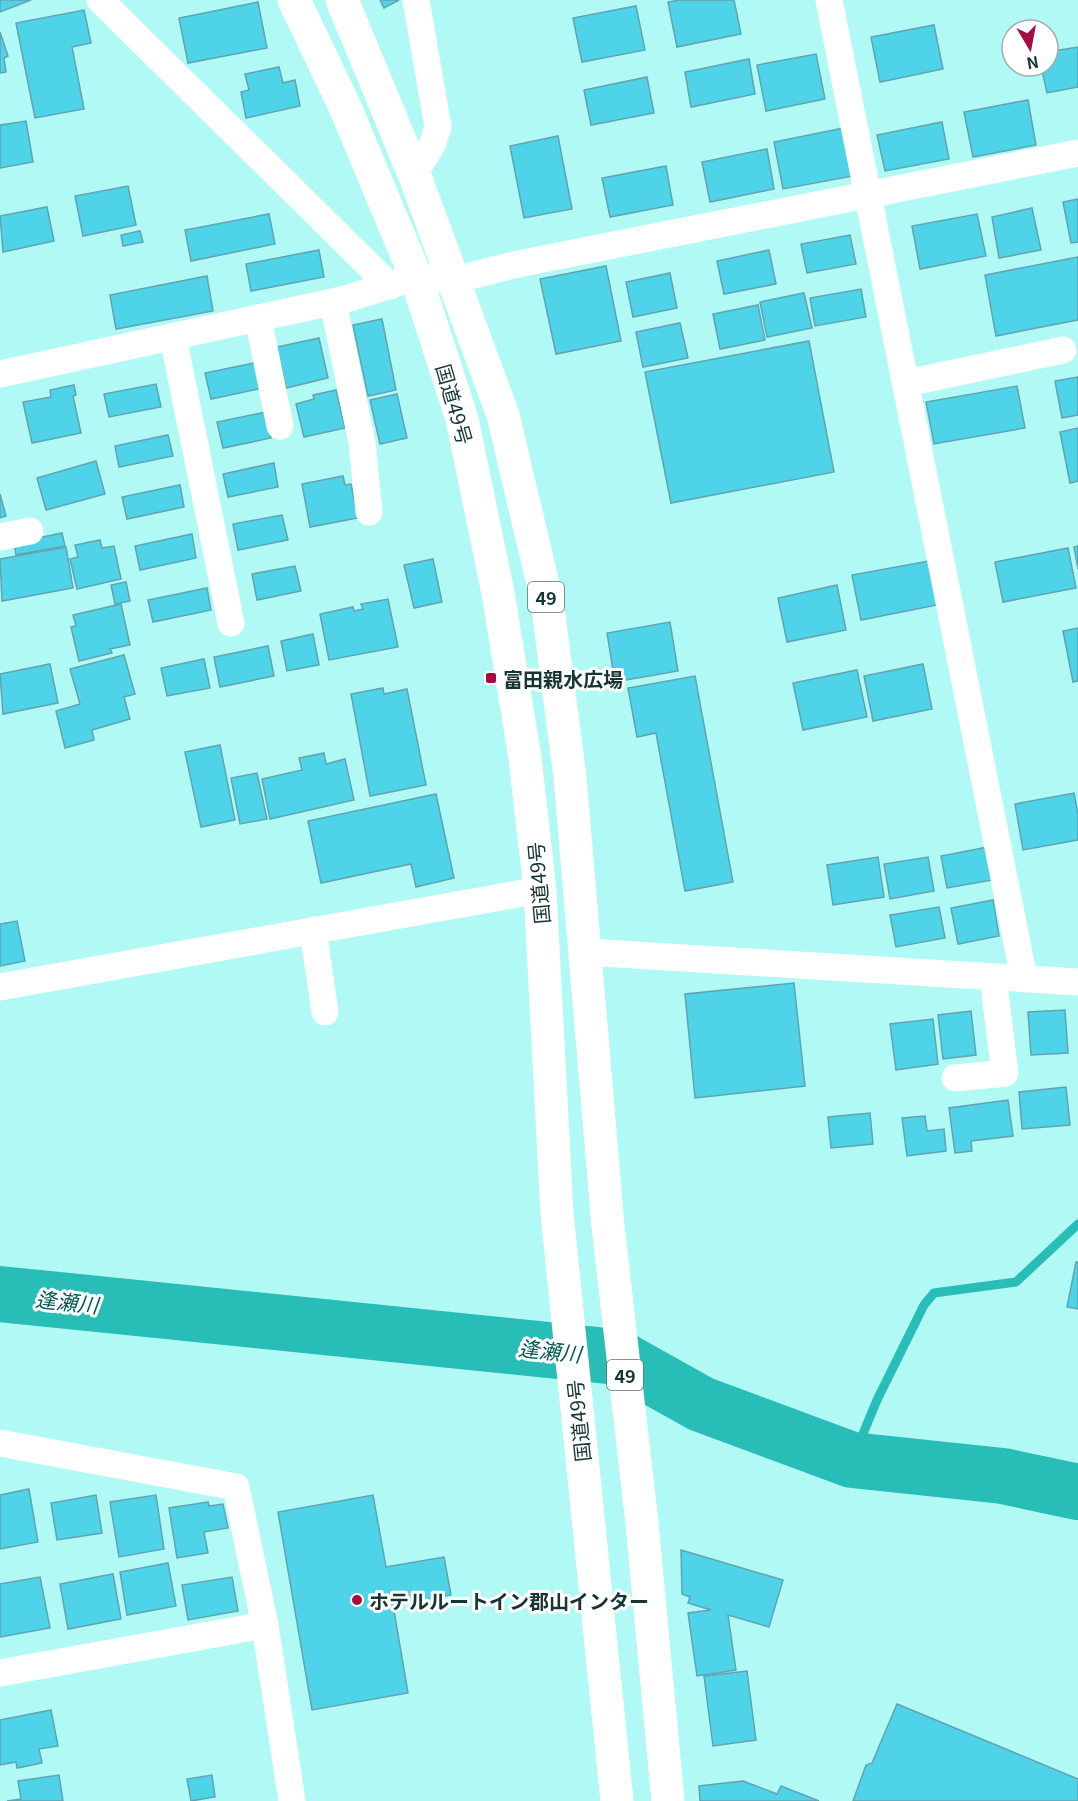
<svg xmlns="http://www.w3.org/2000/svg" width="1078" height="1801" font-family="Georgia,'Noto Sans JP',serif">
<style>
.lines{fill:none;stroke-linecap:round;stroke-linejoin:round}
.stream{stroke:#29bdb7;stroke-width:9}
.river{stroke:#29bdb7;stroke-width:56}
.building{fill:#4ed3e9;stroke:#61a4b0;stroke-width:1.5}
.minor{stroke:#fff;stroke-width:27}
.trunk{stroke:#fff;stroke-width:33}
.poi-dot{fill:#a50d41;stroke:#fff;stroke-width:2}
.labels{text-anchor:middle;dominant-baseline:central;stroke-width:6;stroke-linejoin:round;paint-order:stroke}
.shield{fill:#fff;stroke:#5d7270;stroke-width:1.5}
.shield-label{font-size:18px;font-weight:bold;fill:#173533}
.street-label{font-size:20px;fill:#173533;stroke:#fff}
.poi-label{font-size:20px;font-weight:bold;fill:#173533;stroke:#fff;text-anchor:start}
.water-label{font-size:21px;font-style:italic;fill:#005653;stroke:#fff}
</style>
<rect width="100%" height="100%" fill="#b1f9f4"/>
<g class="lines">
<polyline class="stream" points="852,1460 877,1400 924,1305 934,1293 1016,1282 1078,1224"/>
<polyline class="river" points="0,1294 617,1357 701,1404 852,1460 1003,1476 1078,1492"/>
</g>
<g class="building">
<polygon points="0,0 31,0 0,12"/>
<polygon points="380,0 399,0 384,8"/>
<polygon points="679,0 734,0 741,34 677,47 668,2"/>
<polygon points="258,2 267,48 188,63 179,18"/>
<polygon points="636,6 645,50 582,62 573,18"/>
<polygon points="84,10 91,43 72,47 84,109 35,118 16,23"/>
<polygon points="934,25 943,69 880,82 871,37"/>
<polygon points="0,32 8,56 4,58 6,72 0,73"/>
<polygon points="1078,47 1078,87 1047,93 1041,66 1048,66 1048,52"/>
<polygon points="816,54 825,99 766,111 757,65"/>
<polygon points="749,59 755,94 691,107 685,72"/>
<polygon points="279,67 283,83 295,80 300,106 246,118 241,92 249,90 245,74"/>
<polygon points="647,77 654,113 591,125 584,90"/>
<polygon points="1028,100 1036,145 973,157 964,112"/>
<polygon points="26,121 33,162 0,168 0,125"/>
<polygon points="942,122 949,159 885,171 877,135"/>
<polygon points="844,128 853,176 783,189 774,142"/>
<polygon points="558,136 572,209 524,218 510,146"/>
<polygon points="767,149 774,189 710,202 702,162"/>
<polygon points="666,166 673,205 610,217 602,178"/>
<polygon points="128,186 136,225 83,236 75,196"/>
<polygon points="1078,199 1078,242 1071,243 1063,202"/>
<polygon points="47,207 54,241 3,252 0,216"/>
<polygon points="1032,208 1041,250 999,258 992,217"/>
<polygon points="269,214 275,244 191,261 185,230"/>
<polygon points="977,214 986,256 920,269 912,226"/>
<polygon points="140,231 143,242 123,246 121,235"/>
<polygon points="850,235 856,264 807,273 801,244"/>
<polygon points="319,250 324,277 251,291 246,264"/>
<polygon points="769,250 776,284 724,294 717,261"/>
<polygon points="1078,257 1078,320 996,336 985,275"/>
<polygon points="606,266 621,341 556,354 540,279"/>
<polygon points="670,273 677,308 633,317 626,282"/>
<polygon points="207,276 213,311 116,329 110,295"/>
<polygon points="861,289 866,317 815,326 810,298"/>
<polygon points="804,293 812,328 767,337 760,302"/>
<polygon points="758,305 765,340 720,349 713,314"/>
<polygon points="382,319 396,390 368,396 353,325"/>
<polygon points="680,323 688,358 643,367 636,332"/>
<polygon points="319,338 328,378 286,388 277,347"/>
<polygon points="809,341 834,472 671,503 645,372"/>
<polygon points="258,362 263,388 211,399 205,373"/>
<polygon points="1078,377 1078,415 1062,418 1055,381"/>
<polygon points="156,384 161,407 109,417 104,394"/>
<polygon points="74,385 76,395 73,396 81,433 32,443 23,402 51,397 50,390"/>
<polygon points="1017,386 1025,428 934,444 926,402"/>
<polygon points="336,390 345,428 304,437 296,404 314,399 313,395"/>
<polygon points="397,394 407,438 380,444 370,400"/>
<polygon points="266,412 271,438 223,448 217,422"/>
<polygon points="1078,428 1078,481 1070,483 1060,432"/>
<polygon points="168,435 173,456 119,467 115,446"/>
<polygon points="96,461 105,494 46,510 37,478"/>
<polygon points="274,463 278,487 228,497 223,474"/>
<polygon points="343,476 345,485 351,484 358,518 310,527 302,484"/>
<polygon points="180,485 184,507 127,519 122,497"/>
<polygon points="0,494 6,516 0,518"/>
<polygon points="282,515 288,540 238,550 233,524"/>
<polygon points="62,533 65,546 16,555 14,543"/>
<polygon points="192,534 196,558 140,570 135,546"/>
<polygon points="100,540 102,548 114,546 121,579 77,589 70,559 78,557 75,545"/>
<polygon points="1078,546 1078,569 1074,547"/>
<polygon points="66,547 73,588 2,601 0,559"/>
<polygon points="1068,548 1076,588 1003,602 995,562"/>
<polygon points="433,559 442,602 414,608 404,565"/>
<polygon points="934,560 942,604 861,620 852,575"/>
<polygon points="295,566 301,591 257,600 252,574"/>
<polygon points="126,582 130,601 115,604 111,585"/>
<polygon points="837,585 846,630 787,642 778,598"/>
<polygon points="207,588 211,610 153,622 148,600"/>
<polygon points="388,599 398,647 329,660 320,614 353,607 354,611 363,609 361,604"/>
<polygon points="121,604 130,645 110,649 112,653 79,661 71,627 76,626 73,615"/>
<polygon points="670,622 678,671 615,682 607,633"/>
<polygon points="1078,628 1078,681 1073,682 1063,631"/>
<polygon points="313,634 319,665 287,671 281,641"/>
<polygon points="268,646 274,676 220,687 214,657"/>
<polygon points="124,655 135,694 124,697 130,719 92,730 94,740 65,748 56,711 80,704 70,669"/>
<polygon points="204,659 210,688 167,696 161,668"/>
<polygon points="50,664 58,703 3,714 0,674"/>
<polygon points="923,664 932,709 873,721 864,676"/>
<polygon points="857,670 867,717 803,730 793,683"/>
<polygon points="695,676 733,882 685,891 656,733 637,737 628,688"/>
<polygon points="383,688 384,694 407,689 426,785 370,796 351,694"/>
<polygon points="220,745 235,820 201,827 185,752"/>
<polygon points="324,753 326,764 345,759 354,800 270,819 262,779 302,770 299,758"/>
<polygon points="257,773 267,819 240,824 231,778"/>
<polygon points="1074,793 1078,814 1078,840 1023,850 1015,804"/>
<polygon points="436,794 454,878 416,887 411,864 321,883 308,821"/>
<polygon points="988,847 993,880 947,888 941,856"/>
<polygon points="878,857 884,897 833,905 827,865"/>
<polygon points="928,857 934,891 890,899 884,864"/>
<polygon points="993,900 999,936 958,944 951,908"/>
<polygon points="939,907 945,938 896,947 890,915"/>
<polygon points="17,921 25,961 0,966 0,924"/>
<polygon points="794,983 805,1086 695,1098 685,994"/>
<polygon points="1065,1010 1068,1053 1031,1055 1028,1012"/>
<polygon points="971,1011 976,1055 943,1059 938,1015"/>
<polygon points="933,1019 938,1064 896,1070 890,1024"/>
<polygon points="1066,1087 1070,1125 1022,1129 1019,1092"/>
<polygon points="1008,1100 1013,1136 971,1141 972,1151 955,1153 949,1108"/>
<polygon points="870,1113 873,1144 831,1148 828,1117"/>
<polygon points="925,1116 927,1131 944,1129 946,1151 907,1156 902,1118"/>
<polygon points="1076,1262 1078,1262 1078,1309 1067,1307"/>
<polygon points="29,1489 38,1542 0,1549 0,1495"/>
<polygon points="96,1495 102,1533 57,1540 51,1503"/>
<polygon points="156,1495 164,1549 119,1557 110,1502"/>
<polygon points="373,1495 386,1567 444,1557 451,1595 393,1605 408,1693 312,1710 278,1512"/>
<polygon points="208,1502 209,1506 223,1504 228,1528 204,1532 208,1553 177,1558 169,1508"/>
<polygon points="681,1550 783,1580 769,1627 728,1615 736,1670 697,1676 688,1613 711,1610 688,1603 690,1597 682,1594"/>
<polygon points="168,1563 176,1606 127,1615 120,1572"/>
<polygon points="113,1574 121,1619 68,1629 60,1584"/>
<polygon points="40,1577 50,1628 0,1637 0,1584"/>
<polygon points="232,1577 238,1611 188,1620 182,1585"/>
<polygon points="747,1671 756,1740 713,1746 704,1676"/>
<polygon points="897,1704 1078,1779 1078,1801 853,1801 866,1765 872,1763"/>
<polygon points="51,1710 58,1746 39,1749 42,1763 17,1768 16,1762 0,1765 0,1720"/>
<polygon points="59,1775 63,1801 7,1801 21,1799 18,1781"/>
<polygon points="212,1775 215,1797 191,1801 187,1779"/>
<polygon points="743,1781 777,1794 781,1786 819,1801 700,1801 699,1786"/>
</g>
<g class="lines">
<g class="minor">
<polyline points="100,0 390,286"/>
<polyline points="829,0 1024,978"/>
<polyline points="414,174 432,145 438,127 416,0"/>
<polyline points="333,302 362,443 369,512"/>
<polyline points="258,318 280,426"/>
<polyline points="173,337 231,623"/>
<polyline points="0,374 346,299 416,277 455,280 513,265 1078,153"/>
<polyline points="907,383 1063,350"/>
<polyline points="0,537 30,531"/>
<polyline points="313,930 325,1012"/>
<polyline points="586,952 1078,982"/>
<polyline points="0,987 540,890"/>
<polyline points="955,1078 1005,1073 993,977"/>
<polyline points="0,1443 236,1487 265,1625 292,1801"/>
<polyline points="0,1673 265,1625"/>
</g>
<g class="trunk">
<polyline points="294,0 345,107 416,277 462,419 498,593 525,758 540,890 557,1213 617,1801"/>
<polyline points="342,0 414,174 503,415 547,601 570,777 608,1226 642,1523 668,1801"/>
</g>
</g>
<g class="poi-dot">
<rect x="485" y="672" width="12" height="12" rx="3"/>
<circle cx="357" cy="1600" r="6"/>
</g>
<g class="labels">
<g class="shield">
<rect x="528" y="582" width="36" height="30" rx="4.5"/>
<rect x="607" y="1360" width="36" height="30" rx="4.5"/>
</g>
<g class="shield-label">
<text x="546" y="597">49</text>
<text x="625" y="1375">49</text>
</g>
<g class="street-label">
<text transform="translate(455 404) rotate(74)">国道49号</text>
<text transform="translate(538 883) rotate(-95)">国道49号</text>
<text transform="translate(578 1421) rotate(-96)">国道49号</text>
</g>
<g class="poi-label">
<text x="503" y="678">富田親水広場</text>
<text x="369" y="1600">ホテルルートイン郡山インター</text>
</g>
<g class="water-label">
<text transform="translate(67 1301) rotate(6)">逢瀬川</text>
<text transform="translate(550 1350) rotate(6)">逢瀬川</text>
</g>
</g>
<g transform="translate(1030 48) rotate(170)"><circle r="28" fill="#ffffff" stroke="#a2aead" stroke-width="1.5"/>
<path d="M0-4.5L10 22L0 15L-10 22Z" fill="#a50d41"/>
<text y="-9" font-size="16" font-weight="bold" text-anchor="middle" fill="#173533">N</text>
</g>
</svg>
